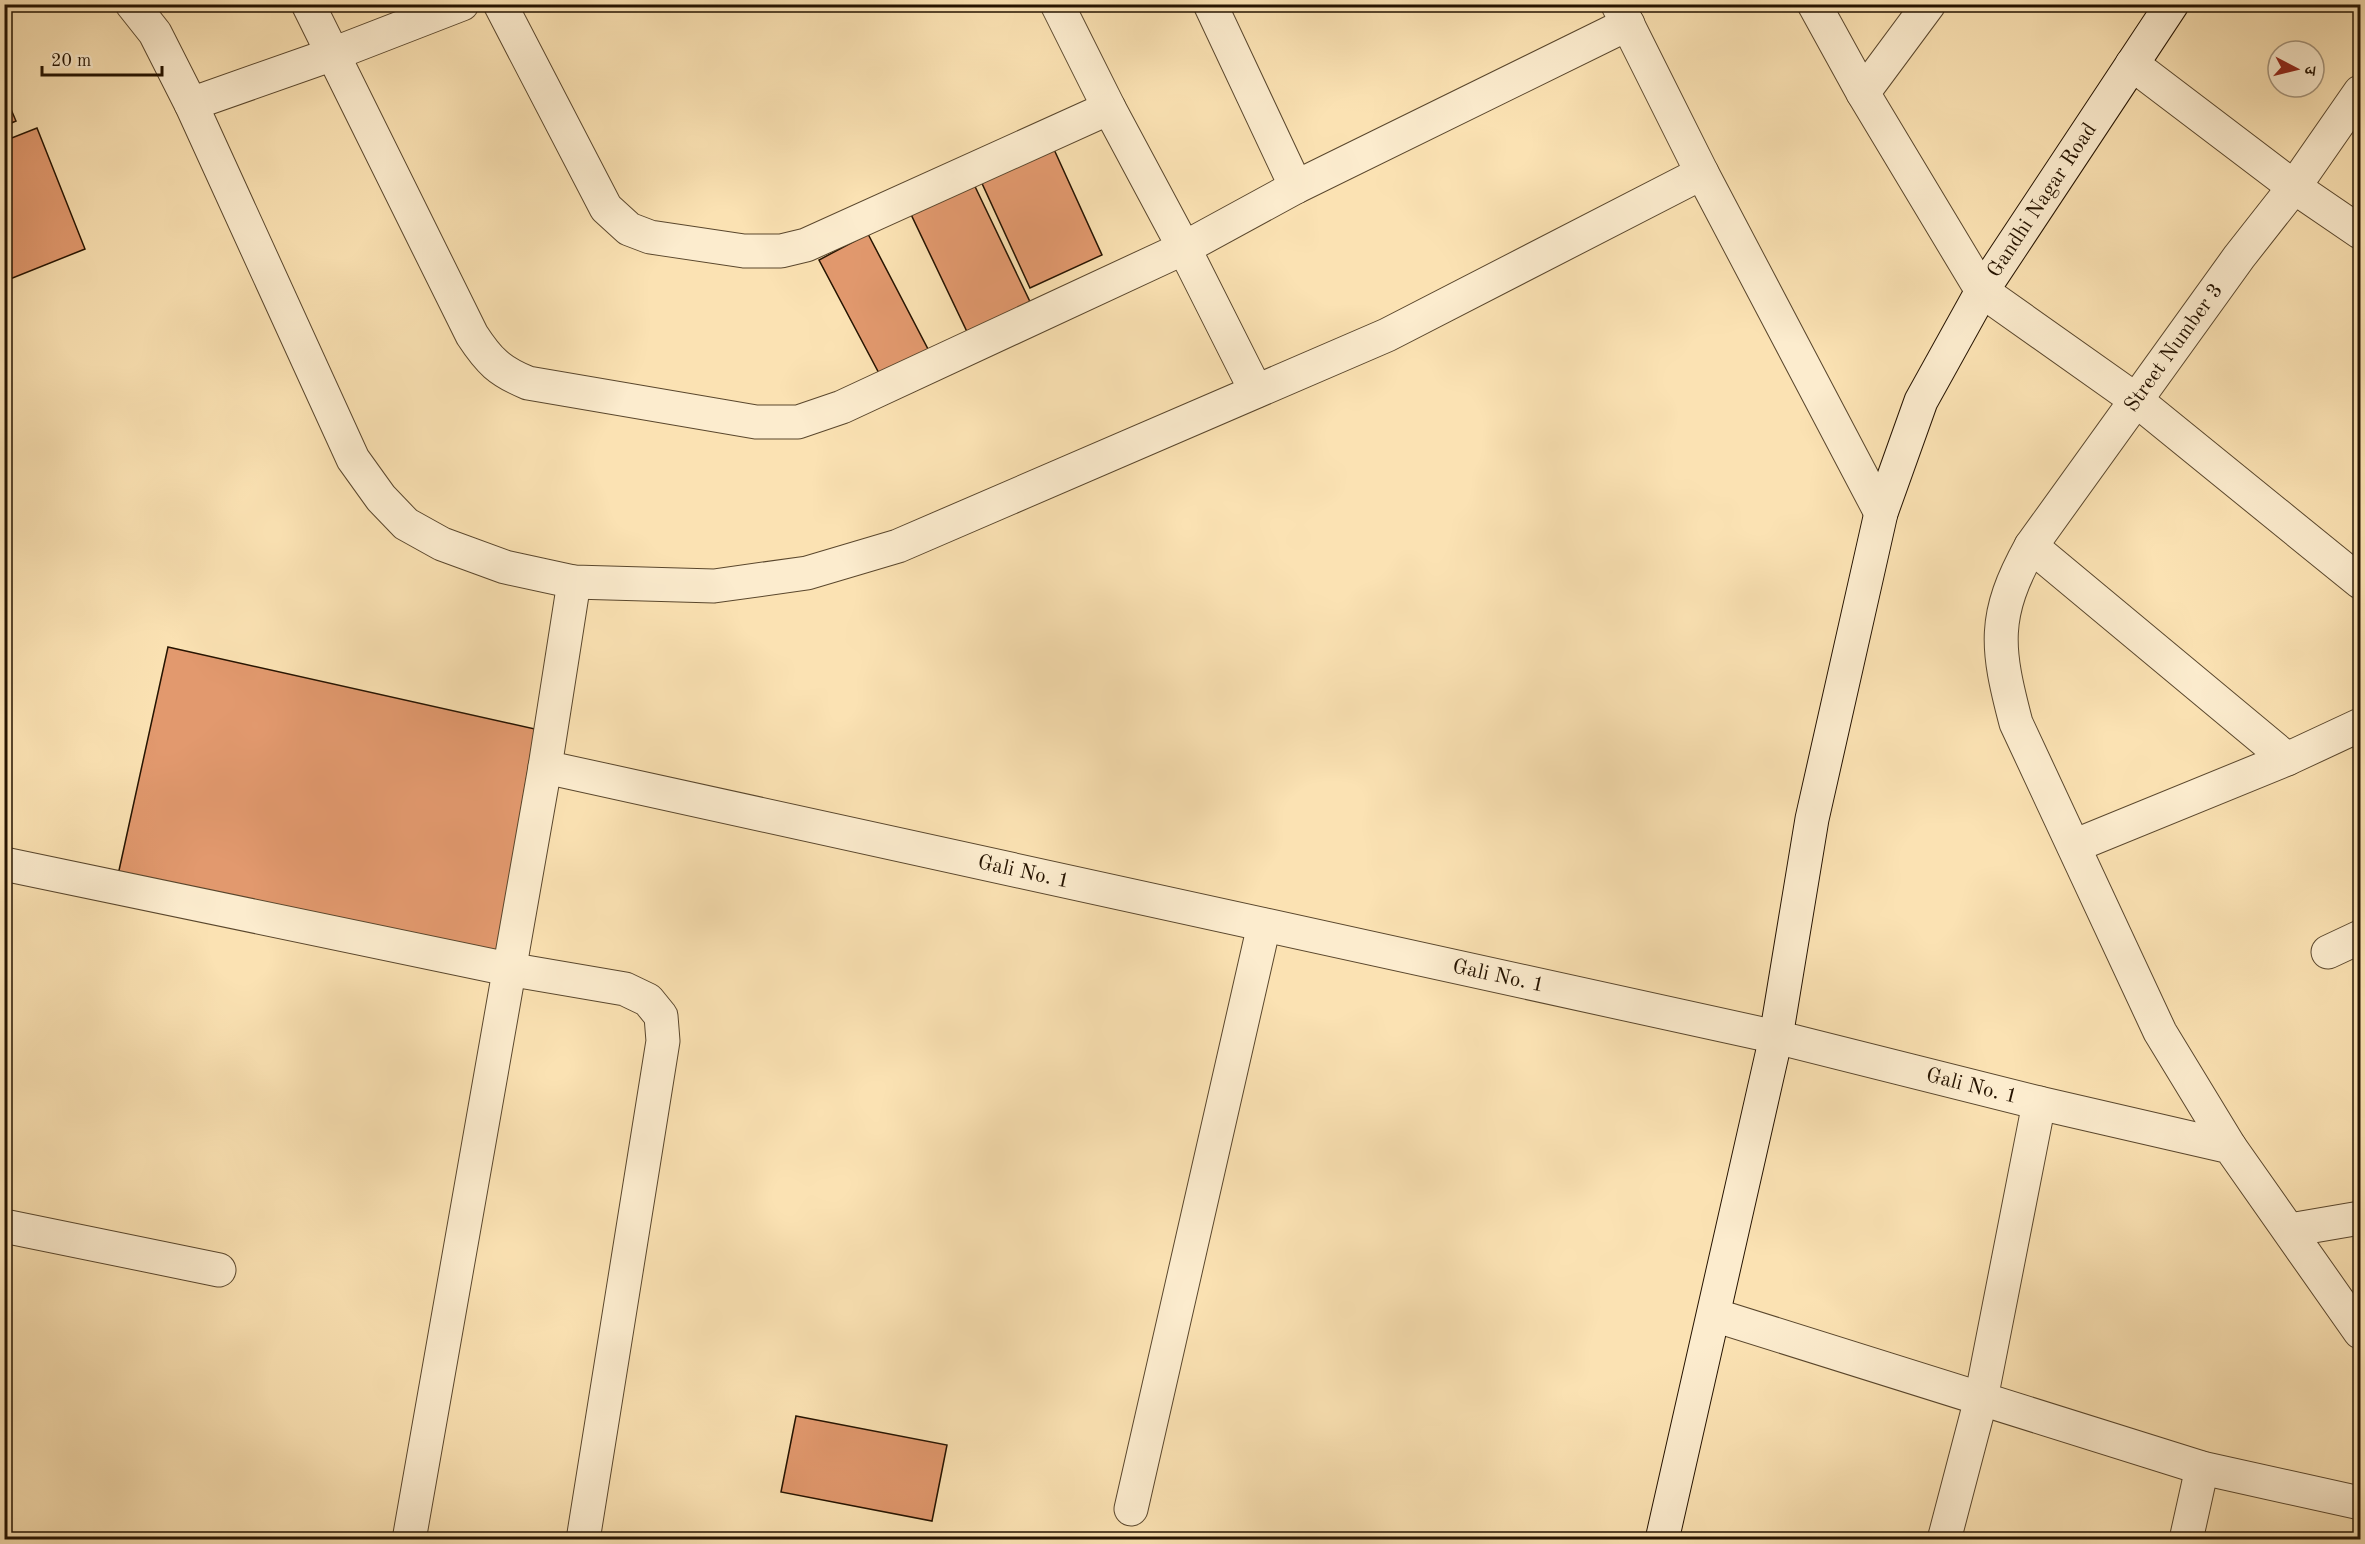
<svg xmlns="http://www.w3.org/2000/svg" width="2365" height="1544" font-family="'Old Standard TT','Noto Serif Devanagari',serif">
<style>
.building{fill:#e2996e;stroke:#251300;stroke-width:1.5}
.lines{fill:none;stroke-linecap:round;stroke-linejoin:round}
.street-casing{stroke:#5a472d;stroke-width:35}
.secondary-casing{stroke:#251300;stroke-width:35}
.street{stroke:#fcecce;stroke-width:33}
.secondary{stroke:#fcecce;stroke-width:33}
.labels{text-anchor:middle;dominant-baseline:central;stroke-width:5;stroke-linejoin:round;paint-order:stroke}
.street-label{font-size:21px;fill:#251300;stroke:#fcecce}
</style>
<rect width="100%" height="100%" fill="#fbe2b3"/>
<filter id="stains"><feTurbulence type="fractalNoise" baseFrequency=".00333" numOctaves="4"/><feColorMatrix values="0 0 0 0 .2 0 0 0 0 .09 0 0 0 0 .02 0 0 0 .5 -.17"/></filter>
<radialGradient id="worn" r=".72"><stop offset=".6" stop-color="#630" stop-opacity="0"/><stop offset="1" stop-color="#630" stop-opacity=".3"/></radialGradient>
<g class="building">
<polygon points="4,93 16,121 4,126"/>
<polygon points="37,128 85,249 10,279 4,264 4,141"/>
<polygon points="1052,145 1102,255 1030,288 980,179"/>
<polygon points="970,176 1033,308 970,338 907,206"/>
<polygon points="868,234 929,351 881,377 819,260"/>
<polygon points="168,647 535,729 497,951 118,875"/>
<polygon points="796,1416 947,1445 932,1521 781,1492"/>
</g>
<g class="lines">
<g class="street-casing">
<g id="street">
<polyline points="132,4 155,33 191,104 353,459 381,498 406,524 442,544 505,567 574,582 714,586 807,573 898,546 1387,335 1702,173 1881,513"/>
<path d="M308,4L472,335C489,361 499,371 528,383L756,422H798L842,407L1184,248L1109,108L1057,4"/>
<polyline points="500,4 606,208 629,229 650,237 744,251 781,251 806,245 1109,108"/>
<polyline points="1210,4 1296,187"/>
<polyline points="1814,4 1863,93 1982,291 2136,400 2360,582"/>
<polyline points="1618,5 1702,173"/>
<polyline points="2132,64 2294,187 2360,232"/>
<polyline points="1863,93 1929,4"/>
<polyline points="191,104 333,54 462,4"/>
<polyline points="1256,391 1184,248 1296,187 1628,24"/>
<polyline points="2031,546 2287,759"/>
<path id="s1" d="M545,767L1776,1037L2039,1103L2230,1147L2360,1332"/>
<polyline points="2074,846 2287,759 2360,725"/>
<polyline points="4,864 508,969 625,989 648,1000 661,1016 663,1041 583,1540"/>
<polyline points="2328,952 2360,937"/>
<path id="s2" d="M2230,1147L2160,1032L2016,723C1996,647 1992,616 2031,546L2239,257L2294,187L2360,92"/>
<polyline points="4,1226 219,1270"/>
<polyline points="2290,1230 2360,1218"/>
<polyline points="1714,1315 2202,1468 2360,1503"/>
<polyline points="1131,1509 1264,925"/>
<polyline points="409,1540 545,767 574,582"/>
<polyline points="1944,1540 1981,1399 2039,1103"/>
<polyline points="2186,1540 2202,1468"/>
</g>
</g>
<g class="secondary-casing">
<g id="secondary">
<path id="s3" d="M1662,1540L1776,1037L1812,819L1881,513L1921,401L1982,291L2172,4"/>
</g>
</g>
<use href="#street" class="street"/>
<use href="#secondary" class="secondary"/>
</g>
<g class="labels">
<g class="street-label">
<text stroke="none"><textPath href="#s3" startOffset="1404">Gandhi Nagar Road</textPath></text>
<text stroke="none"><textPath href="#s2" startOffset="904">Street Number 3</textPath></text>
<text stroke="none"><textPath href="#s1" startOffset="490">Gali No. 1</textPath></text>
<text stroke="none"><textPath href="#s1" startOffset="976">Gali No. 1</textPath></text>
<text stroke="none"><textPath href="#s1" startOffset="1462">Gali No. 1</textPath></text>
</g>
</g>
<rect width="2365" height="1544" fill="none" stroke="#fbe2b3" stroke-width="24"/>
<rect x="6" y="6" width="2353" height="1532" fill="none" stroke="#251300" stroke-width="3"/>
<rect x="12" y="12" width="2341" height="1520" fill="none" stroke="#251300" stroke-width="1.5"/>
<g transform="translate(2296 69) rotate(97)"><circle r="28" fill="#fcecce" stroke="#a6957c" stroke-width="1.5"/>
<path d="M0-4.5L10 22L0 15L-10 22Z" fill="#8f2418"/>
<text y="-9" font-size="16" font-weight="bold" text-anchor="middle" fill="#251300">उ</text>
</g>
<path d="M42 66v9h120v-9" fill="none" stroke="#251300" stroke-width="3"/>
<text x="51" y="66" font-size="18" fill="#251300" stroke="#fcecce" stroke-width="4.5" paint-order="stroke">20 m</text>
<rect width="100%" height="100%" filter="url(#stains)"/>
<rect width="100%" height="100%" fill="url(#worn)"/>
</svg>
